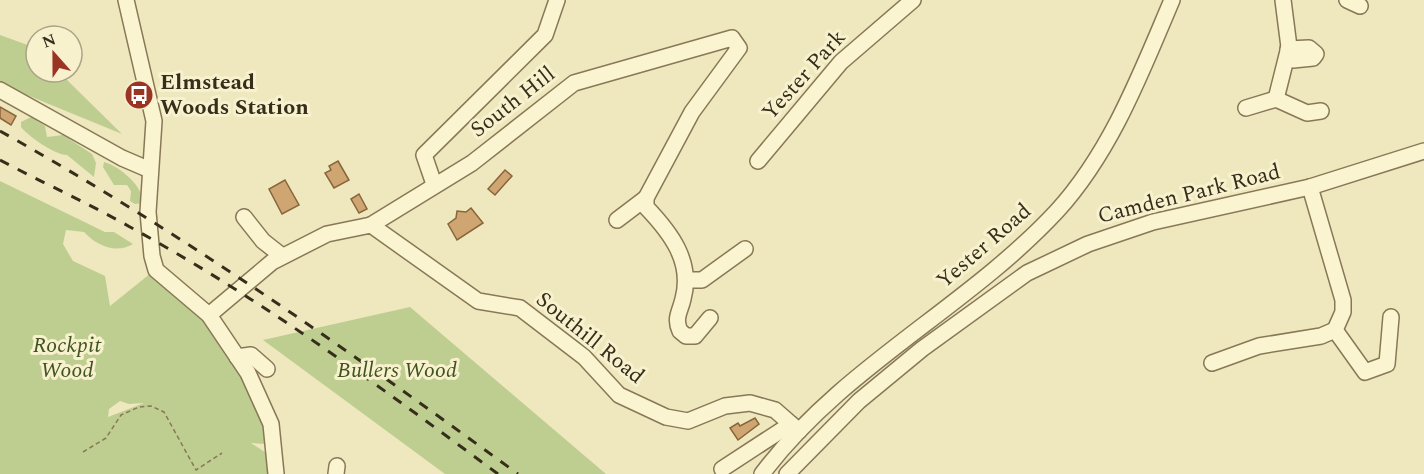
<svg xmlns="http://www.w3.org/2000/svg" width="1424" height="474" font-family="Spectral,serif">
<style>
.green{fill:#bece91;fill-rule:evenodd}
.building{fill:#cfa672;stroke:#88653b;stroke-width:1.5}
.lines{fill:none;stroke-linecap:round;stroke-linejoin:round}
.minor-casing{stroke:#887856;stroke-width:18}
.path{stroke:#887856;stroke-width:1.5;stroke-dasharray:4.5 3;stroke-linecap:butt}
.minor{stroke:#faf4d1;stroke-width:15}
.rail{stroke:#372d1b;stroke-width:3;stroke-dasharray:10 10;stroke-linecap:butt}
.labels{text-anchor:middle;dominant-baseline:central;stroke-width:6;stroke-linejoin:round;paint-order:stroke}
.street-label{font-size:22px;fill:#372d1b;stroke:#f7f1ce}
.poi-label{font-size:22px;font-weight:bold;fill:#372d1b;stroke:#f7f1ce;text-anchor:start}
.park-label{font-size:22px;font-style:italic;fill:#405421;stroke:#f7f1ce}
</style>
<rect width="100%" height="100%" fill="#efe8be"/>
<g class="green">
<polygon points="0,35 36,48 36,72 62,72 68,81 122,134 0,84"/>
<path d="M31,117L45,126L47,137L63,135L92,154L96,163L94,177L67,155C55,155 29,137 21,127V122Z"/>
<path d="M104,162C119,166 145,187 142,203L135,204L130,201L131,191L127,185H114L103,167Z"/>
<path d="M0,181L105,232H114L133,244C116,254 97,246 84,232L66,230L63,244L73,261L105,276L110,306L151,273L206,319L243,378L264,426L265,444L251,443L271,456L267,474H0ZM120,401L129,404L144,403L108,417L109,409Z"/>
<polygon points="410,307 606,474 445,474 263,340"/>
</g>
<g class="building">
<polygon points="0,107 16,116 11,125 0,118"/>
<polygon points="338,161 349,180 334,188 325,173 331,170 329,166"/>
<polygon points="505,170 512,176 495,195 488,189"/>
<polygon points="285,180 299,205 282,214 269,189"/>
<polygon points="359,194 367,209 359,213 351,199"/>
<polygon points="471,208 483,223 457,240 448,224 456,218 457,211 466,212"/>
<polygon points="755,418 759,424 738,440 730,428 738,423 740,426"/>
</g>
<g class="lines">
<g class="minor-casing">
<g id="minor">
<polyline points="126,0 154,121 148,212 152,256 156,270 209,315 248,373 271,424 276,474"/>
<polyline points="1347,0 1360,6"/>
<polyline points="1288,49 1309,48 1316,54 1313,58 1293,60"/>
<polyline points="0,90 122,158 150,170"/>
<polyline points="1276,99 1289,47 1283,0"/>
<polyline points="1246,108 1276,99 1307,113 1321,111"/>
<polyline points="758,161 841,62 913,0"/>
<polyline points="434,184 424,155 545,35 557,0"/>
<polyline points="1310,187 1343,300 1343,312 1335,330"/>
<polyline points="244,217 263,241 282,256"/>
<polyline points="617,220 646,198"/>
<path d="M371,225L472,163L574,83L732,38L739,48L692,112L646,198V207C671,233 693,262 683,299C680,312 674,318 680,331L686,336H695L710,318"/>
<polyline points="687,280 702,280 745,249"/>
<polyline points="209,315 272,262 327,234 371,225 478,301 520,308 584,357 619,395 666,417 688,421 725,406 750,403 775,410 799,431"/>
<polyline points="237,357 251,355 267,369"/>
<polyline points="1212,363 1259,346 1321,336 1335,330 1365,372 1387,364 1391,317"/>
<polyline points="722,469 791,424"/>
<polyline points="336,474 337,466"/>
<path d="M762,474C842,367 967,308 1057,211C1111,152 1141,73 1172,0"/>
<polyline points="787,474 859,401 922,349 1027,273 1088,244 1153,222 1310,187 1424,151"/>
</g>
</g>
<polyline class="path" points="83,452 106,438 121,415 139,407 151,406 164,412 196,470 222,453"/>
<use href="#minor" class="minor"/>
<g class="rail">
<path d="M0,131C181,232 351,352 518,474"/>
<path d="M0,160C43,183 88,203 130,227C260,298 379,386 498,474"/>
</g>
</g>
<defs>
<g id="bus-disc" transform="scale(1.5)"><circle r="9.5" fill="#9a3423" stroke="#f7f1ce"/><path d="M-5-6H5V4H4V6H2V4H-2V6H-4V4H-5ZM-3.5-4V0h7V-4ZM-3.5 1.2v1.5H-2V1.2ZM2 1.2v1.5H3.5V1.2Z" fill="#fff"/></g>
</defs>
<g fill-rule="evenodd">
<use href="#bus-disc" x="139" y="95"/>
</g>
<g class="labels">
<g class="street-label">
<text transform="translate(804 75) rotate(-48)">Yester Park</text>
<text transform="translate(513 102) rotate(-38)">South Hill</text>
<text transform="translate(1189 194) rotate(-14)">Camden Park Road</text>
<text transform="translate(984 246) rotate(-41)">Yester Road</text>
<text transform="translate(590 338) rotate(39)">Southill Road</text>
</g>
<g class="poi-label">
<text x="160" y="82">Elmstead<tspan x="160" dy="25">Woods Station</tspan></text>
</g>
<g class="park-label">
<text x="67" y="345">Rockpit<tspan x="67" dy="25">Wood</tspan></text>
<text x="397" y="370">Bullers Wood</text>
</g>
</g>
<g transform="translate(54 54) rotate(339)"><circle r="28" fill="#f7f1ce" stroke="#aaa386" stroke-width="1.5"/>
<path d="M0-4.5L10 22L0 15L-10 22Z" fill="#9a3423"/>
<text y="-9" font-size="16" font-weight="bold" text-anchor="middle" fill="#372d1b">N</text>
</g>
</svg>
